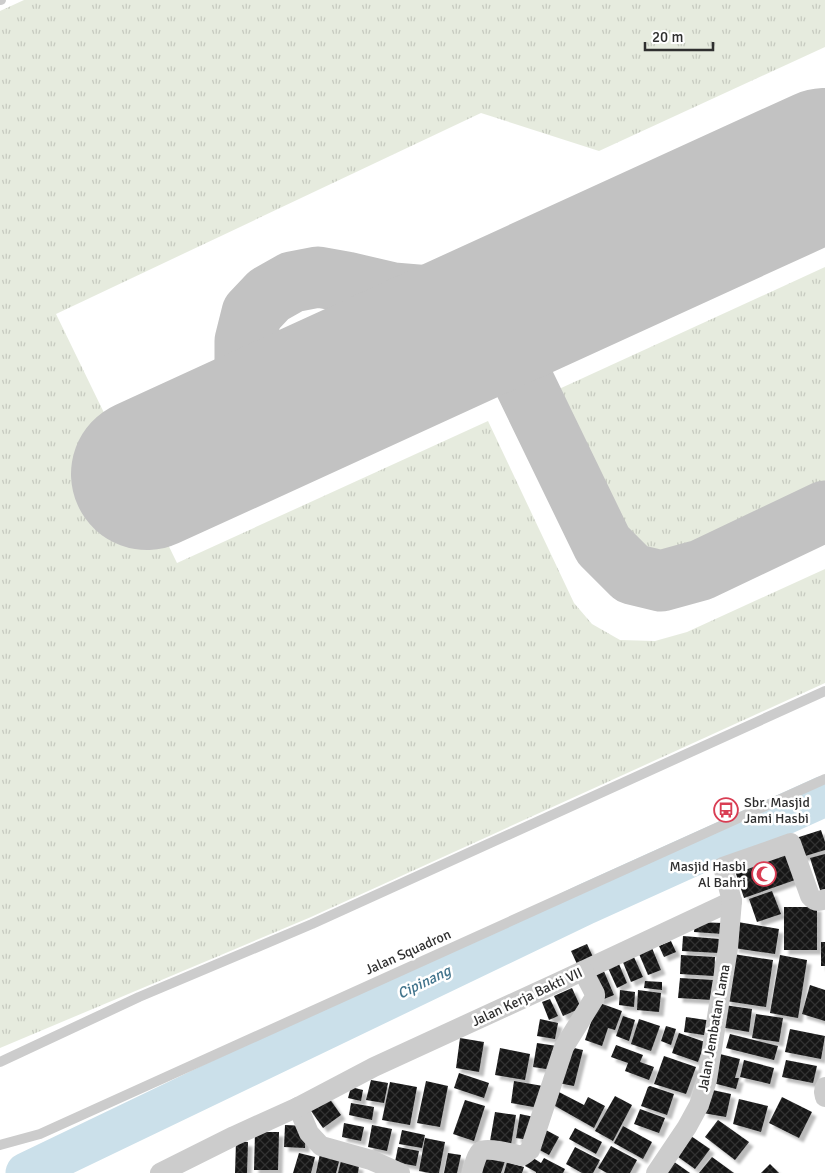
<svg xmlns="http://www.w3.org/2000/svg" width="825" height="1173" font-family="Signika,sans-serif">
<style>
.grass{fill:url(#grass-tufts)}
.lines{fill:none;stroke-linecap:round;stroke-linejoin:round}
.river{stroke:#cbe0ea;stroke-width:41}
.taxiway{stroke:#c2c2c2;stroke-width:61}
.runway{stroke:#c2c2c2;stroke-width:152}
.building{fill:url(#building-cross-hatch);filter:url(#shadow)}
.service{stroke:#ccc;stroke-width:10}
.minor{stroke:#ccc;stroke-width:20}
.labels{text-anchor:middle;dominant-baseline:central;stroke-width:5;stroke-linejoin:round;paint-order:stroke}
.poi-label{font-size:14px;fill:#2f2f2f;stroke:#fff;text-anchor:start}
.street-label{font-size:14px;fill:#2f2f2f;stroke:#fff}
.water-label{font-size:15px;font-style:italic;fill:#42748c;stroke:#fff}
</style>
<defs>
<pattern id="grass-tufts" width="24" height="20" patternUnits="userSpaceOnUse" patternTransform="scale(1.25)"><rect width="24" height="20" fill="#e6ebde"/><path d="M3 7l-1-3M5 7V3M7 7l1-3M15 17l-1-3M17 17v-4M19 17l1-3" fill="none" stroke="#c6cabf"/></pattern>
<pattern id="building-cross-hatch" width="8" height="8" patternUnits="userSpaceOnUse" patternTransform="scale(1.25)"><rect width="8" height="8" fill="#161616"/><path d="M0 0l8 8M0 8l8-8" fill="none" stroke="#303030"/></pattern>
<filter id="shadow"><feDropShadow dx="4.5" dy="4.5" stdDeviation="1" flood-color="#0004"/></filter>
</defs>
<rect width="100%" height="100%" fill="#fff"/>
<g class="grass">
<polygon points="24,0 825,0 825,47 599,151 481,113 56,314 177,563 488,421 574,603 592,624 620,640 655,641 687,632 825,569 825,683 311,917 0,1048 0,11"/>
<polygon points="825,267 825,511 701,570 661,581 632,574 603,545 553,442 535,400"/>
</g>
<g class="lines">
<polyline class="river" points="26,1173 586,904 825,796"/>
<g class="taxiway">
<polyline points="492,316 603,545 632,574 661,581 701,570 825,511"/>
<polyline points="433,343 368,414 345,426 318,430 298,427 277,415 265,405 254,391 245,367 245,341 252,313 269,295 292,282 318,277 346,282 393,293 441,297 480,295 522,289 579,276"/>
</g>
<polyline class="runway" points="147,474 825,164"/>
</g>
<g class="building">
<polygon points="821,830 825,842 825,850 802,857 796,838"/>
<polygon points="785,851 795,880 744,898 734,868"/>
<polygon points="825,854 825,892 821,893 810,858"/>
<polygon points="772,891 781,914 757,922 749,899"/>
<rect x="784" y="907" width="33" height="43"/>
<polygon points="695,922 723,923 723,934 694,932"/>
<polygon points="738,922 779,929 775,954 734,948"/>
<polygon points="683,936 720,939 719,953 682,951"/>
<polygon points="671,941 676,952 664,957 659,946"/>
<rect x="821" y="942" width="4" height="24"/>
<polygon points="587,944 593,957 577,964 571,951"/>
<polygon points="652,948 661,970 648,975 639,954"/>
<polygon points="733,954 773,960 766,1007 726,1001"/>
<polygon points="633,955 643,977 631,982 622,960"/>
<polygon points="681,955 715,957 714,976 680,974"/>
<polygon points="780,955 807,960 798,1018 770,1013"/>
<polygon points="619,964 627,983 617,988 608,968"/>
<polygon points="603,969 614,995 599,1001 589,975"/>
<polygon points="680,978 714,980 713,1000 678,998"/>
<polygon points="645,981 662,982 662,990 644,988"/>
<polygon points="810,985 825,990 825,1021 802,1014"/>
<polygon points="572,988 581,1008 563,1016 554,996"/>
<polygon points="620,990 635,992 634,1007 619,1005"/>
<polygon points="638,990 661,993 659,1012 637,1010"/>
<polygon points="550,999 558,1016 549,1020 542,1002"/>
<polygon points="594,1001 622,1011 615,1030 608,1028 602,1046 585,1040 591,1022"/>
<polygon points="724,1005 752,1009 749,1032 720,1027"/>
<polygon points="756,1014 783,1018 779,1042 752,1038"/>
<polygon points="623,1016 635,1020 629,1041 616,1036"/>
<polygon points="686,1017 713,1021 710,1036 684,1032"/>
<polygon points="540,1019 558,1023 555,1039 537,1036"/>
<polygon points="639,1019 660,1026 651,1051 631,1044"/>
<polygon points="666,1026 676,1029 671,1045 661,1041"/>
<polygon points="790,1029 825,1036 821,1059 785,1052"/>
<polygon points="679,1033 705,1042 698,1062 672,1053"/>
<polygon points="730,1034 778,1046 774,1060 726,1048"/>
<polygon points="460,1038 484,1042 479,1072 456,1068"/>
<polygon points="537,1043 557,1046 553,1070 533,1067"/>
<polygon points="616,1045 643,1055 640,1062 654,1067 649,1080 625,1071 628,1063 611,1057"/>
<polygon points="565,1046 583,1050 574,1086 558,1083"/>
<polygon points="500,1048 530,1054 525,1080 495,1075"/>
<polygon points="720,1054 740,1059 735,1078 739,1078 736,1089 713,1083"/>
<polygon points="664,1056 696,1067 686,1094 654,1084"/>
<polygon points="744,1060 774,1068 770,1084 740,1077"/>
<polygon points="786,1060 817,1066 813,1083 782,1077"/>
<polygon points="459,1073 489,1083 484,1098 454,1088"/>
<polygon points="371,1080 388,1083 384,1103 366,1100"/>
<polygon points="426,1081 448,1086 440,1127 417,1123"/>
<polygon points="514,1081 543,1086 539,1108 511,1103"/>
<polygon points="390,1082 417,1087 410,1125 382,1120"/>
<polygon points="650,1086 674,1094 667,1115 641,1106 648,1087"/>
<polygon points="351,1087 363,1090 361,1101 348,1098"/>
<polygon points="708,1089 731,1094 726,1117 703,1113"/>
<polygon points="555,1090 584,1105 588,1097 605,1106 594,1128 548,1102"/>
<polygon points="327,1095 341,1115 323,1128 309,1108"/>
<polygon points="615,1096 632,1105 613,1141 595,1131"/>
<polygon points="782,1097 812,1112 799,1138 769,1123"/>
<polygon points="739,1099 768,1106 761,1132 733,1124"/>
<polygon points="465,1100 485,1106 474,1141 453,1134"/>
<polygon points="351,1103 374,1107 372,1120 349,1115"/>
<polygon points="640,1109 665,1118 659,1133 634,1124"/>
<polygon points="495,1112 516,1115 510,1151 489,1147"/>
<polygon points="520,1114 534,1117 530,1140 516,1138"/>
<polygon points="718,1120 749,1142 735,1160 705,1137"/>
<polygon points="344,1123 364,1127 361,1141 342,1137"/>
<polygon points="285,1125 306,1126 305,1148 284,1147"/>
<polygon points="372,1125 392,1129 387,1151 368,1147"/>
<polygon points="623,1126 652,1142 643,1159 614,1143"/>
<polygon points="575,1128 602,1142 596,1154 569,1139"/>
<polygon points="544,1129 559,1137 549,1155 534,1147"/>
<polygon points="402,1130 425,1135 422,1148 399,1144"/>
<polygon points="255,1132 279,1132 278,1170 254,1170"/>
<polygon points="688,1134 710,1149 695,1169 674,1154"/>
<polygon points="425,1138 445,1142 439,1173 430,1173 419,1171"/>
<polygon points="236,1141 248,1142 247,1173 235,1173"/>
<polygon points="611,1146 637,1160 630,1173 607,1173 598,1168"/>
<polygon points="398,1147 419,1151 416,1166 395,1162"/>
<polygon points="575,1147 600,1160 593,1173 582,1173 566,1164"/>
<polygon points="321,1149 341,1154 336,1173 316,1173"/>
<polygon points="483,1151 506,1158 501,1173 476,1173"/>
<polygon points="299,1153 315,1157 311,1173 293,1173"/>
<polygon points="448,1153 461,1155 457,1173 444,1173"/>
<polygon points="530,1156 541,1163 544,1158 565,1169 563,1173 536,1173 536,1172 525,1166"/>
<polygon points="712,1157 734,1173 699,1173"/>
<polygon points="670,1159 690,1173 660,1173"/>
<polygon points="341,1161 359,1166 358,1173 338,1173"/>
<polygon points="507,1162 524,1167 522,1173 504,1173"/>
<polygon points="770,1164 779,1173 761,1173"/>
</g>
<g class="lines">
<g class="service">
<polyline points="0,0 1,0"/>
<polyline points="0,1062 139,997 312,924 825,691"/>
<polyline points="0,1145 40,1134 825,779"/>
</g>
<g class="minor">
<polyline points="825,1087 824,1092 825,1097"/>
<polyline points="298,1107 309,1133 321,1146 371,1160 400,1173"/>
<polyline points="160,1173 234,1136 298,1107 374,1067 559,982 732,901"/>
<path d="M472,1173C473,1168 477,1153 481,1151C487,1147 514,1154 522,1156L525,1154L530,1150L564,1047L595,997V994L583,971"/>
<path d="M656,1173L687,1127L699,1105L707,1080L728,948L732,901L723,867L791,843L810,896C815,902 819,902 825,899"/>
</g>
</g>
<defs>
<g id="bus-ring" transform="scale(1.25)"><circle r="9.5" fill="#fff" stroke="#d93d53" stroke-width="1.5"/><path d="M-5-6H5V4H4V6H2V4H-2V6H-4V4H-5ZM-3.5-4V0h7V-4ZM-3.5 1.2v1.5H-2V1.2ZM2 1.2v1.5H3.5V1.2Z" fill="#d93d53"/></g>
<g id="mosque-ring" transform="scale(1.25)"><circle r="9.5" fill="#fff" stroke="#d93d53" stroke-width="1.5"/><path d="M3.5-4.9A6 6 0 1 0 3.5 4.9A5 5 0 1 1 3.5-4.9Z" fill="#d93d53"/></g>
</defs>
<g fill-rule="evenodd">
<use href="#bus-ring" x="726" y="810"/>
<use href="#mosque-ring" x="764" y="874"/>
</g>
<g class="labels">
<g class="poi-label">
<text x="744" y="802">Sbr. Masjid<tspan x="744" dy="16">Jami Hasbi</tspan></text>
<text x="746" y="866" text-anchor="end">Masjid Hasbi<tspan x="746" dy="16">Al Bahri</tspan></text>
</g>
<g class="street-label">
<text transform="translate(408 952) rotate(-24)">Jalan Squadron</text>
<text transform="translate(527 997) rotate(-25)">Jalan Kerja Bakti VII</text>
<text transform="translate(714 1028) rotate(-80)">Jalan Jembatan Lama</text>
</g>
<g class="water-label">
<text transform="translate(424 982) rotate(-26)">Cipinang</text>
</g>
</g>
<path d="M645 42v8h68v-8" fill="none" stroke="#2f2f2f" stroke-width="2.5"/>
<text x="652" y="42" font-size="15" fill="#2f2f2f" stroke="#ffffff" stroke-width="4" paint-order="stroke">20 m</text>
</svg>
